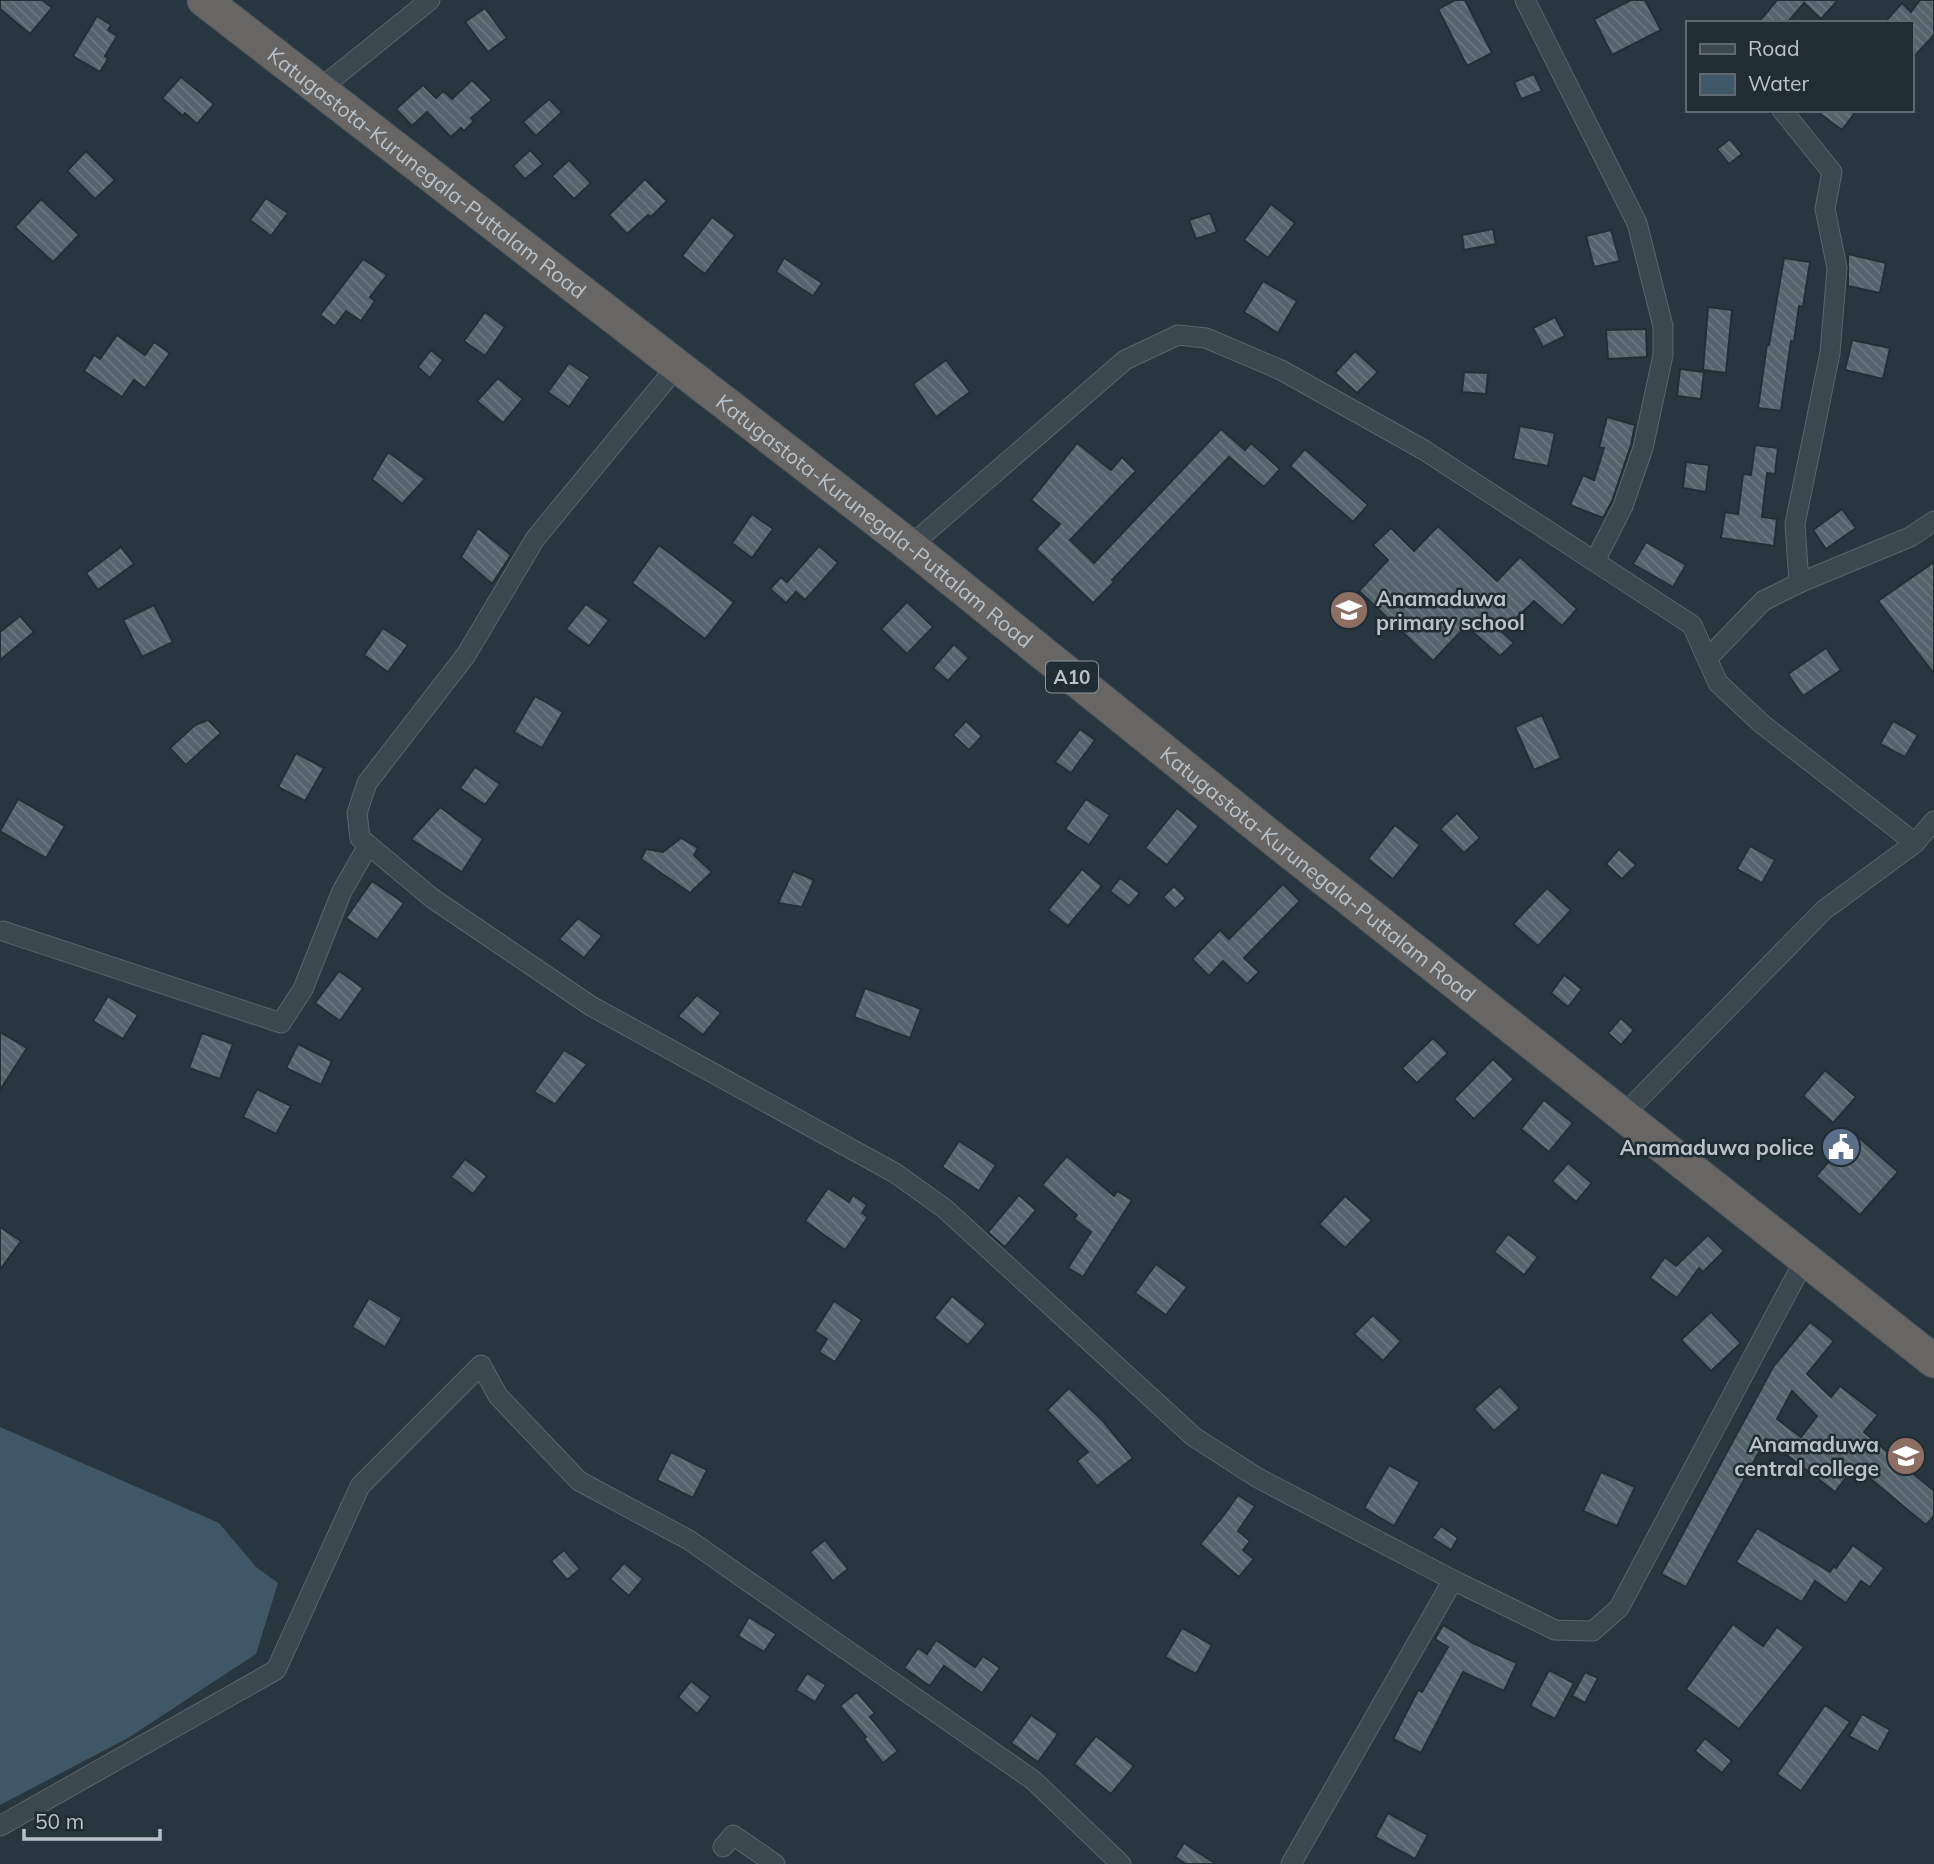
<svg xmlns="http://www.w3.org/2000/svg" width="1934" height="1864" font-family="Mulish,sans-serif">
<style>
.water{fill:#405767}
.building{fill:url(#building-back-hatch);stroke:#232f36;stroke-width:2;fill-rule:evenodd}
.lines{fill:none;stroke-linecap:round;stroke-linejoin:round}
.minor-casing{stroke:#5a656d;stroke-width:21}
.trunk-casing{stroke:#47525a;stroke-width:35}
.minor{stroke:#3c484f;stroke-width:19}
.trunk{stroke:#676664;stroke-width:33}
.labels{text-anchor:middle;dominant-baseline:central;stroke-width:5;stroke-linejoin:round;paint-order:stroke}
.shield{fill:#212d35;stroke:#8b959d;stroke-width:2}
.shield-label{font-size:19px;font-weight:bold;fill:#b9c2ca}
.street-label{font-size:21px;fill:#b9c2ca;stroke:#212d35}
.poi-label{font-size:21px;font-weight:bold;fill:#b9c2ca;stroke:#212d35;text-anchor:end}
</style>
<defs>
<pattern id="building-back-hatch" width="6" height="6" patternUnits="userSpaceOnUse" patternTransform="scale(1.75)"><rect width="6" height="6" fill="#54636c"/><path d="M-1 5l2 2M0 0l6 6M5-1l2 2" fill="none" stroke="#6a7880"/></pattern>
</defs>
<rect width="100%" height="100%" fill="#28363f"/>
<polygon class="water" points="0,1427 219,1523 256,1567 278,1583 256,1654 128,1738 0,1805"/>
<g class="building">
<polygon points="0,0 42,0 52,8 30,34 0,9"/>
<polygon points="1455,0 1465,0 1492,53 1467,66 1438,9"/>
<polygon points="1631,0 1645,0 1661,30 1612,55 1594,19"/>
<polygon points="1777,0 1838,0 1821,19 1804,3 1787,23 1758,23"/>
<polygon points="1920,0 1934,0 1934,35 1911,60 1911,23 1884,23 1902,3 1911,12"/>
<polygon points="485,8 507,38 488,52 465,22"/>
<polygon points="97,16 111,25 108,30 117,36 105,56 108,59 100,72 73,56"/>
<polygon points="1534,74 1542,91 1521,99 1514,82"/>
<polygon points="181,77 214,104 197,124 185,113 183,116 162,98"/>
<polygon points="472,80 492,100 471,118 474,121 464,131 461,128 451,137 427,112 412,126 396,109 423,85 436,98 443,91 452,99"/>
<polygon points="549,99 562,112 536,136 523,122"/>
<polygon points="1815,110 1857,110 1842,130"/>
<polygon points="1730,139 1742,154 1729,164 1717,149"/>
<polygon points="530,150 543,164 525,179 513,166"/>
<polygon points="86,151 115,180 95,199 67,171"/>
<polygon points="569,160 591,183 574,199 552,176"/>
<polygon points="645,179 667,201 651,217 648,215 627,234 609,215"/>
<polygon points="266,198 288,213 271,236 250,220"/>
<polygon points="41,199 79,235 53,262 15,227"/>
<polygon points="1271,204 1295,223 1268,258 1244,240"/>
<polygon points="1210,213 1217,232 1196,239 1189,220"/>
<polygon points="712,217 735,235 705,274 682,256"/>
<polygon points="1493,229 1496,244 1464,250 1462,235"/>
<polygon points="1611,230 1620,261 1594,267 1586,236"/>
<polygon points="1848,254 1886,263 1880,293 1848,286"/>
<polygon points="784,258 822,283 813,296 776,272"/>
<polygon points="1784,258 1810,262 1803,307 1799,306 1794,342 1791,341 1781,411 1758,408 1767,344 1769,345"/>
<polygon points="363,259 387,275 370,297 375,301 361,321 346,311 335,326 320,315"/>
<polygon points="1263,281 1297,301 1278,333 1244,312"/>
<polygon points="1708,307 1732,310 1726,373 1703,370"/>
<polygon points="485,312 505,327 485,356 464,341"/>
<polygon points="1555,317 1565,336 1543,347 1533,328"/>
<polygon points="1646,329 1647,357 1608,359 1606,330"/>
<polygon points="117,335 145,355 154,342 170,353 145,388 134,380 122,397 84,371 94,355 100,359"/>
<polygon points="1852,340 1890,348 1883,379 1845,370"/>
<polygon points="431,350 443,360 430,378 418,367"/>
<polygon points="1355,351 1378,372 1357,393 1335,373"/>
<polygon points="946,360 970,392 936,417 913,384"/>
<polygon points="569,363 590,377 569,407 548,392"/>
<polygon points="1680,369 1704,372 1701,399 1677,396"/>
<polygon points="1464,372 1488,373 1486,394 1462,392"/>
<polygon points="498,378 523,399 503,423 477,401"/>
<polygon points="1607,417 1635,425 1631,445 1612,501 1603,518 1570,505 1583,475 1594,480 1604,448 1599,447"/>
<polygon points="1520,426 1555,433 1548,466 1513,459"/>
<polygon points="1221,429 1245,450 1251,443 1280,469 1264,487 1229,457 1112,580 1114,582 1093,603 1036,549 1060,524 1031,500 1077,443 1111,470 1122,457 1136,471 1070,540 1094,563"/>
<polygon points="1755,445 1778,448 1775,474 1767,473 1762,517 1777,519 1774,546 1721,538 1725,512 1738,514 1743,474 1751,475"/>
<polygon points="1305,449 1368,505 1353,522 1290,466"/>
<polygon points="388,452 425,479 402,504 372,479"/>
<polygon points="1686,462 1709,465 1706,492 1683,488"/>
<polygon points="1842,509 1856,528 1826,549 1813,530"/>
<polygon points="752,514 773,529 752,558 732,543"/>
<polygon points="1438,526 1497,581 1520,557 1577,609 1562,626 1534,601 1502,632 1514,643 1500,656 1466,626 1433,661 1359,591 1388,560 1373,545 1391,528 1414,551"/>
<polygon points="478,528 511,555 492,584 461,557"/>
<polygon points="1646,542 1686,565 1673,587 1633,564"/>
<polygon points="659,545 734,602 705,639 632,583"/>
<polygon points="819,546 838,563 805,600 796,592 786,603 770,589 781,577 787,582"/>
<polygon points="121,547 134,564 98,590 86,573"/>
<polygon points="1934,562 1934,674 1878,601"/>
<polygon points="907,602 933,627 907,654 881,629"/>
<polygon points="586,604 609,620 589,646 566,629"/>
<polygon points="154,605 173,642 142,657 123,620"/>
<polygon points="20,616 34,632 0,660 0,632"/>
<polygon points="383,628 408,645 388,672 364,655"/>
<polygon points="954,644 969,658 948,681 933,668"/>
<polygon points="1826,648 1841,670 1803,696 1788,674"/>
<polygon points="535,696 563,712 542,748 514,732"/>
<polygon points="1542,715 1561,758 1534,770 1515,727"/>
<polygon points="208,720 221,733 186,765 170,748 195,725"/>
<polygon points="966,721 982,736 969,750 953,735"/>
<polygon points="1893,721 1918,735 1905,757 1880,744"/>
<polygon points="1080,729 1095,740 1071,773 1055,762"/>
<polygon points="296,753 324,768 305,801 278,787"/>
<polygon points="475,767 500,784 485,805 460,788"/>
<polygon points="18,799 65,826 46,858 0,831"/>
<polygon points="1086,799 1110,815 1089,845 1065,829"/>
<polygon points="440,807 483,839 462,872 411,839"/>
<polygon points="1177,808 1199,826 1167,865 1145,848"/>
<polygon points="1457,813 1480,838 1464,853 1440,829"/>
<polygon points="1395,825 1420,845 1393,879 1368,859"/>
<polygon points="681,838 698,848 694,855 712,872 690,893 641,859 646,849 663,852"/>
<polygon points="1750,846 1775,860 1762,883 1737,869"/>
<polygon points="1619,849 1636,865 1622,879 1606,864"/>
<polygon points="1082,869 1102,886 1068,926 1048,910"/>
<polygon points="793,871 814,880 802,907 778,903"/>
<polygon points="1120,878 1140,893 1129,906 1110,891"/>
<polygon points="372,881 404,903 377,940 346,918"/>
<polygon points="1283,884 1300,901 1244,958 1259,972 1247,984 1223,961 1209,976 1192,959 1220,930 1229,939"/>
<polygon points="1174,886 1186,898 1175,909 1163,897"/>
<polygon points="1547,888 1571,910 1538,946 1513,924"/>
<polygon points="578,918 602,936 584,958 559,939"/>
<polygon points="339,971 363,988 340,1021 315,1003"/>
<polygon points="1564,975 1582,989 1568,1007 1551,993"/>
<polygon points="865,988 921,1009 910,1038 854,1017"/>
<polygon points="697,995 721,1013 703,1035 678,1016"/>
<polygon points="108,996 138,1015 123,1039 93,1021"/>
<polygon points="1621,1018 1634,1030 1621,1045 1608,1033"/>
<polygon points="0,1032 27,1048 0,1090"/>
<polygon points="202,1033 233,1044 220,1079 189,1068"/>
<polygon points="1433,1038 1448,1053 1417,1083 1402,1068"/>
<polygon points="298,1044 332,1061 321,1085 286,1068"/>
<polygon points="564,1050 587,1064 555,1104 534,1092"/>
<polygon points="1493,1059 1514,1079 1474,1119 1454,1099"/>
<polygon points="1825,1070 1856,1097 1833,1123 1803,1096"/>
<polygon points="257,1089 291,1106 276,1134 243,1117"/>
<polygon points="1544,1100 1573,1123 1549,1152 1521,1129"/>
<polygon points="1854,1133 1898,1172 1860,1215 1816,1176"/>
<polygon points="959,1141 996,1165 979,1191 942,1167"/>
<polygon points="1067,1156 1114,1196 1117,1191 1132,1200 1083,1277 1068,1268 1091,1232 1074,1219 1077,1215 1042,1185"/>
<polygon points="465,1159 487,1176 473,1194 451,1177"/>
<polygon points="1568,1163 1592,1183 1576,1202 1552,1181"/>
<polygon points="828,1188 849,1202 853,1195 867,1205 862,1213 868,1217 845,1250 805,1221"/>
<polygon points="1019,1195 1036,1210 1005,1247 988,1232"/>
<polygon points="1345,1196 1372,1220 1345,1248 1319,1224"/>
<polygon points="0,1227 21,1241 0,1270"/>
<polygon points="1508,1234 1538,1257 1524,1275 1494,1252"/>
<polygon points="1708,1235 1724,1251 1703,1272 1699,1268 1677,1298 1650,1278 1665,1257 1676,1266"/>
<polygon points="1156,1264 1187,1287 1166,1315 1135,1293"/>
<polygon points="952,1296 986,1324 968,1345 934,1318"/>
<polygon points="369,1298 402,1318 385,1347 352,1327"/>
<polygon points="834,1301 862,1320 835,1362 819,1352 827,1339 815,1331"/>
<polygon points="1711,1312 1741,1343 1711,1371 1681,1340"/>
<polygon points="1373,1315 1401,1341 1383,1361 1354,1334"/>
<path d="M1810,1322L1834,1341L1807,1374L1831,1397L1840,1386L1878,1415L1864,1432L1934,1491V1516L1926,1525L1855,1466L1835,1492L1766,1439L1686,1587L1661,1574L1773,1367ZM1792,1391L1817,1416L1801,1437L1777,1419Z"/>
<polygon points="1500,1386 1520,1408 1494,1431 1474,1409"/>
<polygon points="1069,1388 1103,1421 1133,1458 1097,1486 1077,1461 1088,1452 1047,1410"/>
<polygon points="671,1452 707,1470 693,1498 657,1480"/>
<polygon points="1389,1465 1420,1482 1394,1526 1364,1508"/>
<polygon points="1601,1472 1635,1487 1617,1526 1583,1511"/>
<polygon points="1238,1495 1255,1506 1238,1531 1250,1541 1243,1550 1254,1559 1239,1577 1200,1544 1224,1515"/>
<polygon points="1441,1526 1458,1538 1451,1550 1432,1538"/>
<polygon points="1757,1528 1830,1572 1834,1566 1836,1568 1853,1545 1884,1568 1870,1587 1861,1581 1846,1603 1815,1581 1802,1602 1736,1562"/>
<polygon points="825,1540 848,1569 833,1581 810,1552"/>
<polygon points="564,1550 580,1569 567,1580 551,1561"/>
<polygon points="624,1563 643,1579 629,1596 610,1579"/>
<polygon points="749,1617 776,1634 764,1652 738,1636"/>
<polygon points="1733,1624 1763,1646 1777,1627 1804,1647 1739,1729 1686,1689"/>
<polygon points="1443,1625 1473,1643 1517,1663 1504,1691 1463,1672 1421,1753 1393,1739 1418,1690 1422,1692 1448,1647 1435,1639"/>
<polygon points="1182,1628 1212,1645 1196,1674 1165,1657"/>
<polygon points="936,1640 975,1667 983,1656 1000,1668 982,1693 944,1666 930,1686 904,1668 918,1648 927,1654"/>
<polygon points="1549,1670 1574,1683 1555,1719 1530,1706"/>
<polygon points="1585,1672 1598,1678 1585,1703 1572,1696"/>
<polygon points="807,1673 826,1685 815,1702 796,1690"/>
<polygon points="691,1681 711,1697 697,1714 678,1697"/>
<polygon points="857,1692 875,1713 870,1717 898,1751 883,1763 864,1739 866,1737 840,1706"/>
<polygon points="1825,1705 1850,1722 1801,1791 1777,1774"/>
<polygon points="1862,1714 1890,1730 1878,1752 1849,1736"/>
<polygon points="1031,1715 1058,1734 1038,1762 1011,1743"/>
<polygon points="1096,1736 1134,1766 1111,1794 1074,1764"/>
<polygon points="1705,1738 1732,1761 1722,1773 1695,1751"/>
<polygon points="1388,1813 1428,1835 1415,1859 1375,1837"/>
<polygon points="1184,1843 1216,1864 1186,1864 1175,1857"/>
</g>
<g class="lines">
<g class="minor-casing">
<g id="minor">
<polyline points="1525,0 1637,223 1663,326 1663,355 1643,448 1623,506 1595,561"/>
<polyline points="321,88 430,0"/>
<polyline points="1782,110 1832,172 1825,209 1837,268 1830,353 1795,524 1799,583"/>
<polyline points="678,365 535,539 466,655 367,783 357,813 360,838 432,898 591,1006 895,1173 944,1208 1194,1437 1258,1478 1453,1580 1555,1630 1593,1631 1619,1608 1804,1261"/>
<polyline points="910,546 1125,360 1178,335 1206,338 1281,370 1424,450 1692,625 1718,683 1762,724 1915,843"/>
<polyline points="1708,658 1763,601 1799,583 1910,537 1934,521"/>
<polyline points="3,931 281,1023 303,989 342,891 368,846"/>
<polyline points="1622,1116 1824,910 1915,843 1934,821"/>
<polyline points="0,1826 276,1670 360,1486 481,1365 498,1396 579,1481 689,1540 1033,1780 1121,1864"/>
<polyline points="723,1847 733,1835 775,1864"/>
<polyline points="1291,1864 1453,1580"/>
</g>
</g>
<g class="trunk-casing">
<g id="trunk">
<path id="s1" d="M204,0L910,546L1266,833L1934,1361"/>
</g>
</g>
<use href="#minor" class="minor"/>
<use href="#trunk" class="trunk"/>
</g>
<defs>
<g id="school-disc" transform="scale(2.0125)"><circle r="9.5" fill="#8d6e63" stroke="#212d35"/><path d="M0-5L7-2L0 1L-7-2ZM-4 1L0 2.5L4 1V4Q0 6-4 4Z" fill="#fff"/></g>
<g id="civic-disc" transform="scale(2.0125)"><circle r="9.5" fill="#5c6f8a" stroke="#212d35"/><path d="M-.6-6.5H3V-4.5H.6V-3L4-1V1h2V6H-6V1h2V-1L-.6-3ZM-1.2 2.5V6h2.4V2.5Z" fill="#fff"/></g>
</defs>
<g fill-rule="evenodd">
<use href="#school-disc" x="1349" y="610"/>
<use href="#civic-disc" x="1841" y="1147"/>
<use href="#school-disc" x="1906" y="1456"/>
</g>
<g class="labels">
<rect class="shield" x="1046" y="661.5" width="52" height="31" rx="5"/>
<g class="shield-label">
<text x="1072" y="677">A10</text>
</g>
<g class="street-label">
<text stroke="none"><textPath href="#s1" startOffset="282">Katugastota-Kurunegala-Puttalam Road</textPath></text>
<text stroke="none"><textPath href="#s1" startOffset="849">Katugastota-Kurunegala-Puttalam Road</textPath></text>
<text stroke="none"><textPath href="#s1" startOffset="1416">Katugastota-Kurunegala-Puttalam Road</textPath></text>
</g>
<g class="poi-label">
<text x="1376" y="598" text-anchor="start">Anamaduwa<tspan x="1376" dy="24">primary school</tspan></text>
<text x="1814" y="1147">Anamaduwa police</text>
<text x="1879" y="1444">Anamaduwa<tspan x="1879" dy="24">central college</tspan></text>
</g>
</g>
<rect x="1686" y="21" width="228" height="91" fill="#212d35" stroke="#5e6971" stroke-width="2"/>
<rect x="1700" y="44" width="35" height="10" fill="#3c484f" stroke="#5e6971" stroke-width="2"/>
<text x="1748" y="56" font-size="21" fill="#b9c2ca">Road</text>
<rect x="1700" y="74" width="35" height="21" fill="#405767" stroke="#5e6971" stroke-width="2"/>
<text x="1748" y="91" font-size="21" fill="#b9c2ca">Water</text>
<path d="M24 1829v10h136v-10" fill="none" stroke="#b9c2ca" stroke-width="3.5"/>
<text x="35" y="1829" font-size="21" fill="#b9c2ca" stroke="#212d35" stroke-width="5" paint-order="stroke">50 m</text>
</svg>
